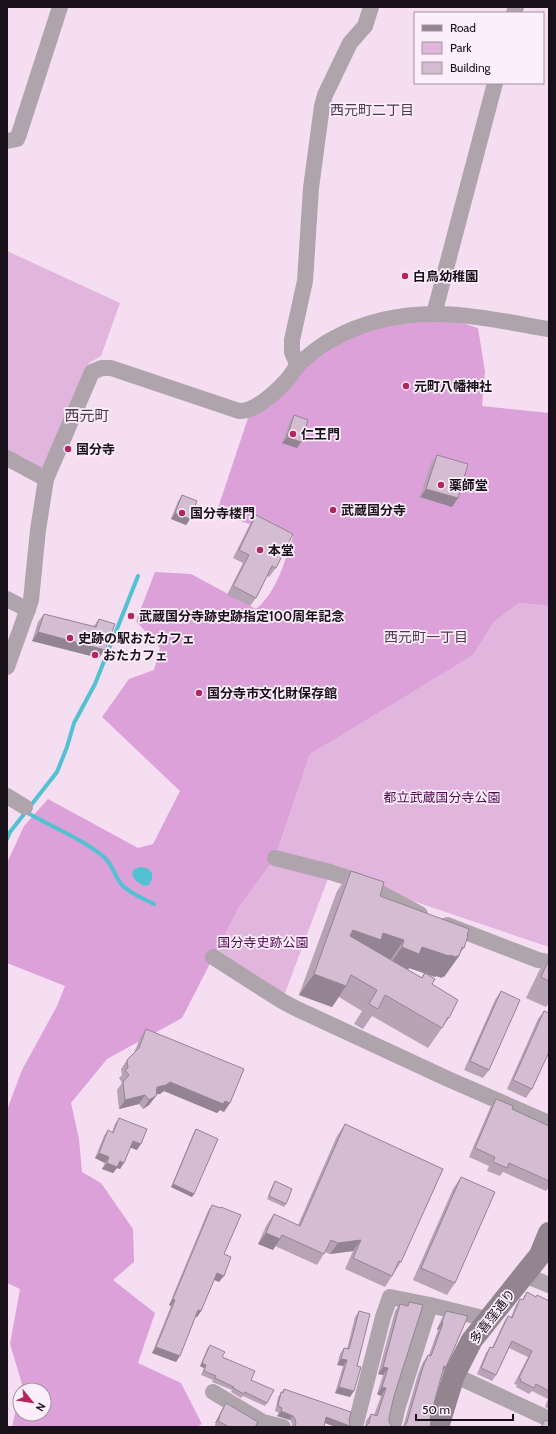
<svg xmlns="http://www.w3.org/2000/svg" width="556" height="1434" font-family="Cabin,'Noto Sans JP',sans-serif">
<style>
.green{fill:#e1b5dd}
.forest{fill:#dda1d9}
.water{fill:#52c1d2}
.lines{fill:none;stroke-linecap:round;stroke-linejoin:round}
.stream{stroke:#52c1d2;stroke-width:4}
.street{stroke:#afa4ac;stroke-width:16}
.secondary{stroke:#948490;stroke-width:22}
.wall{fill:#b6a3b5;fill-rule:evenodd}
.shaded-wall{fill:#948493}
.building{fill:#d4bdd2;stroke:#948493}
.poi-dot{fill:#b4265d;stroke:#fceefb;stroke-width:1.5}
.labels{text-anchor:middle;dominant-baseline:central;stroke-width:3.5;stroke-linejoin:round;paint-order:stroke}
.poi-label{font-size:13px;font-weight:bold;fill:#191119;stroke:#fceefb;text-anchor:start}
.park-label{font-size:13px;fill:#51074f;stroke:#fceefb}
.street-label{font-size:13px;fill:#191119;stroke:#fceefb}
.neighbourhood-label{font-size:14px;fill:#4d3b4c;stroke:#fceefb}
.quarter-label{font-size:15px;fill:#4d3b4c;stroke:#fceefb}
</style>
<rect width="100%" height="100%" fill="#f5ddf2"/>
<g class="green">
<polygon points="7,251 120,303 101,356 89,363 55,458 45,471 7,455"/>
<polygon points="519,603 549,606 549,947 330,873 282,1001 213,957 239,907 275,858 310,754 385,706 473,655 494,622"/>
</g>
<path class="forest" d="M434,314L478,328L485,372L482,406L549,413V606L519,603L494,622L473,655L310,754L275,858L239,907L182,1018L107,1059L71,1103L79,1139L82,1172L101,1183L133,1229L134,1262L113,1280L155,1313L138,1363L181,1383L202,1424L196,1427H12L20,1391V1414H44V1390H20L22,1384L10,1344L20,1289L7,1283V1110L22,1070L57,1006L65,986L7,963V863L24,826L48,799L138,848L153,844L180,791L102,717L129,679L154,670L160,648L136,621L155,572L191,574L256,609C277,592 285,561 293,536L243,522L217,511L251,409L333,339Z"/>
<polygon class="water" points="140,867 147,868 152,873 152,879 149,885 144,886 136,881 132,875 134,869"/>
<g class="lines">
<g class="stream">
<path d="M26,812C50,826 83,839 104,857C113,865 115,877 122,885C131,894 144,899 154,904"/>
<polyline points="7,839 10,832 57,772 67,747 74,723 95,684 138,576"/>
</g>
<g class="street">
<polyline points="514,13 516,7"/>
<polyline points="7,141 17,139 19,134 60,7"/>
<polyline points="434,314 495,83"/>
<polyline points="298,366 292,352 292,340 305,281 311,188 322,106 325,95 350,43 365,26 371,7"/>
<polyline points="7,458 46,479"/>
<polyline points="7,599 28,610"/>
<path d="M7,667L31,600L38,530L46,479L92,372L102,368H111L239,411C255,412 276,392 286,381C291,376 294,369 299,364C309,355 320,345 333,339C363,322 400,314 435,314C473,314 512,323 549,329"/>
<polyline points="7,796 25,807"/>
<polyline points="275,858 330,872 358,881 420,914"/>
<polyline points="447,925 538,960 549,962"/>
<polyline points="213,957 282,1001 295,1008 448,1079 549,1123"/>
<polyline points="525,1275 549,1285"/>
<polyline points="454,1375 549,1419"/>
<polyline points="213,1392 263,1422 283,1427"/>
<polyline points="355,1427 383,1317 390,1297 430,1305 487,1319"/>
<polyline points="393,1427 398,1406 430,1305"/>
</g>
<polyline class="secondary" points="438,1427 454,1375 472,1340 540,1255 549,1233"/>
</g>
<g class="wall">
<polygon points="294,415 297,448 282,443 290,421"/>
<polygon points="437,455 452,507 420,497 431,463"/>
<polygon points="182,495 190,519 186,525 171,519 178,501"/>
<polygon points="256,515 276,568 269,577 267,576 256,598 250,606 227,595 243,563 233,558 250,524"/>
<polygon points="44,614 93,627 99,619 99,658 32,641 38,622"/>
<path d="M351,871L380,896L467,936L464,948L460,953L459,956L444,977L443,976L442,978L436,976L435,977L427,974L449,1018L428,1048L372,1016L363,1029L354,1024L362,1011L339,997L332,1007L299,995L337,891ZM409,968L424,973L421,978L408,970Z"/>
<polygon points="549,956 549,1003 546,1007 526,998 539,971"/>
<polygon points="501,991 489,1070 483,1078 464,1070 495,1000"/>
<polygon points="544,1011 532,1089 526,1098 507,1089 538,1019"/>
<polygon points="146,1029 224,1112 220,1110 217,1113 164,1091 160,1094 156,1094 156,1096 149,1105 143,1109 139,1104 119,1109 117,1090 122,1083 119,1078 122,1075 121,1069 127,1060 134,1053 140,1038"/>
<polygon points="496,1099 512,1109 549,1126 549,1187 546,1191 503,1172 500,1176 487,1171 489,1166 469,1157 490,1108"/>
<polygon points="119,1118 137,1150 130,1147 120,1169 117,1168 113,1173 102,1169 105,1163 95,1158 104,1136 108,1130 112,1132 115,1124"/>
<polygon points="345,1124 401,1262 385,1287 345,1269 353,1251 330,1254 325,1252 317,1265 275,1246 273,1250 258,1244 266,1226 274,1214 298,1225 337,1136"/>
<polygon points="196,1129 194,1194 192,1197 171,1187 194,1132"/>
<polygon points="461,1177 455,1283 447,1295 413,1280 453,1189"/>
<polygon points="275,1181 286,1204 284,1207 267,1199 273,1184"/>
<polygon points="212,1205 224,1254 219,1282 214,1279 201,1311 197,1317 196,1316 176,1362 152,1353 171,1306 169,1305 208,1211"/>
<polygon points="527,1292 536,1297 537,1295 549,1301 549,1409 545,1407 548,1399 532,1391 529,1394 516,1387 517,1385 514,1384 528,1357 509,1348 496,1375 492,1381 477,1374 486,1353 490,1347 492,1348 504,1322 508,1316 511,1317 516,1305 520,1299 522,1300"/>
<polygon points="409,1302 394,1396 389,1418 389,1422 392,1427 365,1427 366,1421 371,1414 374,1415 381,1396 377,1394 383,1375 378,1374 395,1311 400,1304 407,1306"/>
<polygon points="359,1311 357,1366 350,1397 335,1393 343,1366 337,1365 340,1354 344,1348 347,1349 355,1317"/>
<polygon points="446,1311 441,1374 430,1418 430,1427 403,1427 418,1374 423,1362 428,1355 429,1355 438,1330 437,1329 442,1318"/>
<polygon points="210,1345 222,1357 251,1380 267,1403 265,1406 243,1396 241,1398 231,1392 232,1390 212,1382 213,1380 201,1375 204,1368 200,1366 207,1349"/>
<polygon points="284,1389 349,1420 350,1426 349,1427 336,1427 325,1423 324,1427 292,1427 292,1424 290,1420 277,1416 279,1413 275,1411 278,1397"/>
<polygon points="226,1403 255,1427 214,1427 216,1423 215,1423 222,1409"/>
</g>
<g class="shaded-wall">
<polygon points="287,437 301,442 297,448 282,443"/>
<polygon points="426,489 458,498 452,507 420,497"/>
<polygon points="175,513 190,519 186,525 171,519"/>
<polygon points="38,632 105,650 99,658 32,641"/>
<polygon points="353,930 383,933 404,940 390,961 338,951"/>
<polygon points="402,947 422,947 450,955 459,956 444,977 443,976 442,978 436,976 435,977 409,968 405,974 387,968"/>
<polygon points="314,974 346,986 332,1007 299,995"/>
<polygon points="170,1082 225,1101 230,1103 224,1112 220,1110 217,1113 164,1091 160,1094 151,1095 157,1087"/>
<polygon points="145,1095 139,1104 119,1109 125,1100"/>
<polygon points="156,1096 149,1105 143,1109 149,1100"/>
<polygon points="133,1141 141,1144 137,1150 129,1147"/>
<polygon points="99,1153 109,1157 105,1163 95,1158"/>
<polygon points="120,1161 124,1163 120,1169 117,1168 113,1173 102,1169 107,1163"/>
<polygon points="173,1184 194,1194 192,1197 171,1187"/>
<polygon points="266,1233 280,1239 273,1250 258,1244"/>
<polygon points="361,1240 353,1251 330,1254 338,1243"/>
<polygon points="217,1273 224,1276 219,1282 212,1279"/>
<polygon points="173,1299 175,1300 171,1306 169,1305"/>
<polygon points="198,1310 201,1311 197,1317 194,1316"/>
<polygon points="442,1322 443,1323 438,1330 437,1329"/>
<polygon points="156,1347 180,1356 176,1362 152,1353"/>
<polygon points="341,1359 347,1360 343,1366 337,1365"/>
<polygon points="202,1363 206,1365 204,1368 200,1366"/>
<polygon points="444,1366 446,1367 441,1374"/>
<polygon points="383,1367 388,1368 383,1375 378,1374"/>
<polygon points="339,1387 354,1391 350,1397 335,1393"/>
<polygon points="382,1387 386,1388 381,1396 377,1394"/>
<polygon points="281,1411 293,1416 290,1420 277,1416"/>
<polygon points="219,1417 220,1417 216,1423 215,1423"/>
<polygon points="326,1417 350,1426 349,1427 336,1427 322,1422"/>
</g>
<g class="building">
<polygon points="294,415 308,420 301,442 287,437"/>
<polygon points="437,455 468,464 458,498 426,489"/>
<polygon points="182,495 197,501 190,519 175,513"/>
<polygon points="256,515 293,534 276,568 272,566 256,598 233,586 249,555 239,550"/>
<polygon points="44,614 96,627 99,619 115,624 105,650 38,632"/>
<polygon points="351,871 384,882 380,896 469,929 467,936 468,936 464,948 462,947 459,956 457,956 456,957 450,955 449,956 422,947 419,954 402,947 404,940 383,933 381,940 353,930 350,936 422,978 425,973 435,979 432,984 458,1000 449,1018 448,1017 442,1028 385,995 378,1009 369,1004 377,990 351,975 346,986 314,974"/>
<polygon points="549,959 549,981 541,977"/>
<polygon points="501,991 520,1000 489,1070 470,1061"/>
<polygon points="544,1011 549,1013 549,1052 532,1089 513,1080"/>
<polygon points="146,1029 244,1069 230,1103 225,1101 223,1104 170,1082 166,1085 157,1087 156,1096 149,1100 145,1095 125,1100 123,1082 129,1075 125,1070 128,1068 127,1060 139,1048"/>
<polygon points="496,1099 513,1106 512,1109 549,1126 549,1181 509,1163 507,1168 493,1162 495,1157 475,1148"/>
<polygon points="119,1118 147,1129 141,1144 133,1141 124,1163 120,1161 117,1167 107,1163 109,1157 99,1153 108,1130 113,1133"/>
<polygon points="345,1124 443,1169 401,1262 399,1261 392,1276 353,1258 361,1240 338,1243 331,1240 324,1254 282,1235 280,1239 266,1233 274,1214 300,1226"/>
<polygon points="196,1129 218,1139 194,1194 173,1184"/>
<polygon points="461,1177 495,1192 455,1283 421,1268"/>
<polygon points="275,1181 292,1189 286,1204 269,1196"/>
<polygon points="212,1205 220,1208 221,1207 241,1215 224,1254 231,1257 224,1276 217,1273 201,1311 198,1310 180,1356 156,1347 175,1300 173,1299"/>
<polygon points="527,1292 536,1297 537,1295 549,1301 549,1391 536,1384 534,1388 520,1381 521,1379 519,1378 532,1351 512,1341 496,1375 481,1368 490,1347 493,1348 508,1316 512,1318 520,1299 523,1300"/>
<polygon points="409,1302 423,1305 394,1396 389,1418 389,1422 392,1427 365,1427 369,1423 371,1414 377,1416 386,1388 382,1387 388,1368 383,1367 400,1304 408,1306"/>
<polygon points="359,1311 370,1314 357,1366 361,1367 354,1391 339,1387 347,1360 341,1359 344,1348 349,1349"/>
<polygon points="446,1311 468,1316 446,1367 444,1366 430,1418 431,1421 430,1427 404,1427 407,1422 423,1367 428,1355 431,1356 443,1323 442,1322"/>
<polygon points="210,1345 225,1352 222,1357 255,1371 251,1380 274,1390 267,1403 245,1392 244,1394 233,1388 234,1387 215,1378 216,1376 204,1371 206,1365 202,1363"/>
<polygon points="284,1389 351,1412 349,1420 350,1426 326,1417 324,1427 294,1427 296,1424 295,1419 293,1416 281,1411 282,1408 278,1406 281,1392 283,1393"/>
<polygon points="226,1403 258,1422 255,1427 229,1427 218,1421 220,1417 219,1417"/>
<polygon points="545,1420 549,1421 549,1427 541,1427"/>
</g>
<g class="poi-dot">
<circle cx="405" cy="276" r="4"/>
<circle cx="406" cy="386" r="4"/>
<circle cx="293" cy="434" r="4"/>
<circle cx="68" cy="449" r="4"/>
<circle cx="441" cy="485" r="4"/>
<circle cx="333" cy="510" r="4"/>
<circle cx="182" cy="513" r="4"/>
<circle cx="260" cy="550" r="4"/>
<circle cx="131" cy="616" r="4"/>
<circle cx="70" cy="638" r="4"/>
<circle cx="95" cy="655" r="4"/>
<circle cx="199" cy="693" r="4"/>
</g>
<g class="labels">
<g class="poi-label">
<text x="413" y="276">白鳥幼稚園</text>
<text x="414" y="386">元町八幡神社</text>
<text x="301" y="434">仁王門</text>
<text x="76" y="449">国分寺</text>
<text x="449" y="485">薬師堂</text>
<text x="341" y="510">武蔵国分寺</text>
<text x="190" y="513">国分寺楼門</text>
<text x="268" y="550">本堂</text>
<text x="139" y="616">武蔵国分寺跡史跡指定100周年記念</text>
<text x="78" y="638">史跡の駅おたカフェ</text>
<text x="103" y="655">おたカフェ</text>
<text x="207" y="693">国分寺市文化財保存館</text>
</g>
<g class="park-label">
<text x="442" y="797">都立武蔵国分寺公園</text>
<text x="263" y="942">国分寺史跡公園</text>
</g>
<g class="street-label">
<text transform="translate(492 1316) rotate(-52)">多喜窪通り</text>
</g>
<g class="neighbourhood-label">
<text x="372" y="110">西元町二丁目</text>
<text x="426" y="637">西元町一丁目</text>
</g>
<g class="quarter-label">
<text x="87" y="416">西元町</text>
</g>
</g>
<rect width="556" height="1434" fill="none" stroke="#191119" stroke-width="16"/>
<rect x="414" y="12" width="130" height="72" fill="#fceefb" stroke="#a196a1"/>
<rect x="422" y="25" width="20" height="6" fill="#948490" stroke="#a196a1"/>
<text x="450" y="32" font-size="12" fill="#191119">Road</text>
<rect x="422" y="42" width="20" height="12" fill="#e1b5dd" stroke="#a196a1"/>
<text x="450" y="52" font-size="12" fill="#191119">Park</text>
<rect x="422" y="62" width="20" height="12" fill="#d4bdd2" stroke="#a196a1"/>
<text x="450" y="72" font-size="12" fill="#191119">Building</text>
<g transform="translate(32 1402) rotate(120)"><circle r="19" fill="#fceefb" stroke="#a196a1"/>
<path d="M0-3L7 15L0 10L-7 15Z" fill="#b4265d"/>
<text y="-6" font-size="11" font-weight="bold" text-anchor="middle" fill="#191119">N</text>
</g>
<path d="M416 1414v6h97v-6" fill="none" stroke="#191119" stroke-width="2"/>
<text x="422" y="1414" font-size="12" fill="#191119" stroke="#fceefb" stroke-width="3" paint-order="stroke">50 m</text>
</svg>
